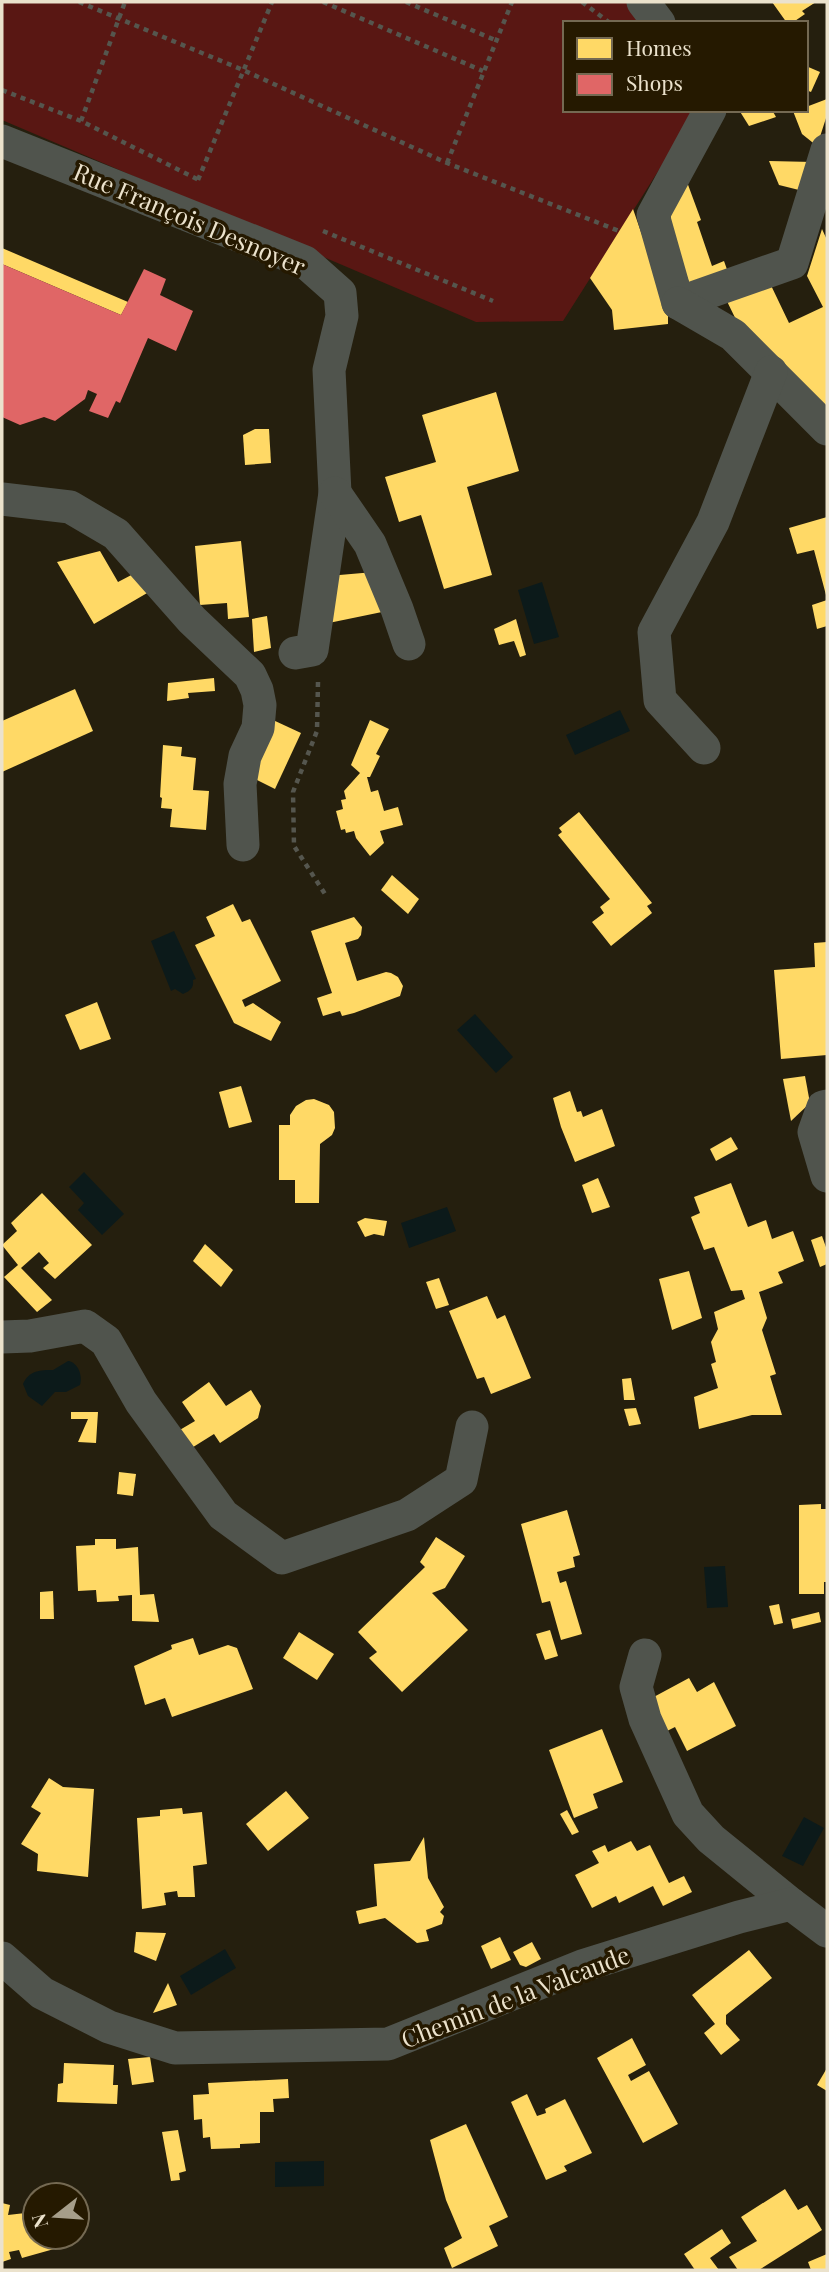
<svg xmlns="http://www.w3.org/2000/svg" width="829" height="2272" font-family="'Playfair Display',serif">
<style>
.green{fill:#591713}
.water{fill:#0c1a1a}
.homes{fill:#ffd966}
.shops{fill:#e06666}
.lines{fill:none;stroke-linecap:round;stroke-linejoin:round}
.path{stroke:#55564e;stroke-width:4.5;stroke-dasharray:5 5;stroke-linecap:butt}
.street{stroke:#50544d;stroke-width:33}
.labels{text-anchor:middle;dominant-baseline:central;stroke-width:7;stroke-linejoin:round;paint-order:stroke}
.street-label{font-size:24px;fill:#ebe2cc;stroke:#251900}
</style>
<rect width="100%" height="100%" fill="#251f0e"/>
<polygon class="green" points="2,2 625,2 638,12 647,23 565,23 565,110 697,110 563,321 476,322 2,120"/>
<g class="water">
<polygon points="542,582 559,637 534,644 518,590"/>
<polygon points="620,710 630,731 575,755 566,735"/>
<path d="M174,931L196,979L193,980C194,988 190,991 183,994L175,989L171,991L151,941Z"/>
<polygon points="475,1014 513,1057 496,1073 457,1030"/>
<polygon points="84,1172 124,1214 102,1235 78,1210 84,1203 69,1187"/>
<polygon points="447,1207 456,1231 409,1248 401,1223"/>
<path d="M68,1361C78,1362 83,1376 80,1385L66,1392H55L42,1406L28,1396L23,1384C29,1370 41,1370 53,1370Z"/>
<polygon points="725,1566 728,1607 707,1608 704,1567"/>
<polygon points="804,1817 824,1828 803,1866 782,1856"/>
<polygon points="225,1949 236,1968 191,1995 180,1976"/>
<polygon points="324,2161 324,2186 275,2187 275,2162"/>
</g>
<g class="homes">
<polygon points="772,2 816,2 802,11 805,14 792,23 787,23"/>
<polygon points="806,66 820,72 811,92 806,90"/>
<polygon points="827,99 827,115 817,146 802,134 793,111 806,110 806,107"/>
<polygon points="739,110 772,110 776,117 749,126"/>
<polygon points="769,161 813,162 803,191 779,185"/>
<polygon points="687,182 701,220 697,222 712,266 724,261 730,278 692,291 672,233 670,208"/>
<polygon points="633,209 668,310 668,324 614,330 612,310 590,278"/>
<polygon points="822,229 827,240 827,411 741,330 722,291 767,277 789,323 823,307 807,276"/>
<polygon points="2,248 128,302 121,315 2,264"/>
<polygon points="496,392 519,471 467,487 492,575 444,589 421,515 399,522 385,477 436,462 422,415"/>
<polygon points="255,429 269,429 271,463 245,465 243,435"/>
<polygon points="827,517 827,594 826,595 814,550 797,554 789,528"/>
<polygon points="241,541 249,617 228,619 227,603 200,605 195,546"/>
<polygon points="100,551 118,582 139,571 154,589 94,624 57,562"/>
<polygon points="374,572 382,612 319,625 328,576"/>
<polygon points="827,600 827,626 817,629 812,605"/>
<polygon points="267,616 271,648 254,652 252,619"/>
<polygon points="516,619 526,655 520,657 514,641 499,645 494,629"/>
<polygon points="214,678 215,691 188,693 189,698 167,701 168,683"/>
<polygon points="75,689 93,731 2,772 2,721"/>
<polygon points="273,720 301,733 275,789 257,780 255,756"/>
<polygon points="370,720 389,729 376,754 380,756 370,777 367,777 371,792 378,790 384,811 398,807 403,825 380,831 384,843 370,856 356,838 354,831 346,833 345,829 341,830 336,811 343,809 341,800 346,799 344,791 360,773 351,765"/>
<polygon points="163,745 182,747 181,756 196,758 193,790 209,791 206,830 170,827 172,809 161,808 162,798 160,797"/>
<polygon points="579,812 652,903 647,906 652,913 611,946 592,922 604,913 600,907 610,899 558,835 562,832 559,828"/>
<polygon points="392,875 419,899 408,914 381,890"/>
<polygon points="233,904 242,922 250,919 281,981 242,1000 245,1007 253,1003 281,1022 271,1041 234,1023 195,945 215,936 206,917"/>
<polygon points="354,917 362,927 361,935 358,939 345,943 357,981 386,972 391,973 398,977 403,986 400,996 354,1013 342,1016 340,1011 323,1016 317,998 332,993 311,931"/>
<polygon points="827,942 827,1055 781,1059 774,970 815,967 814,943"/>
<polygon points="97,1002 111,1039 80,1050 65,1015"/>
<polygon points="805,1076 810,1103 791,1121 783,1079"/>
<polygon points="241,1086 252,1122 229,1128 219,1092"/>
<polygon points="570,1091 577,1112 581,1111 583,1117 602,1109 615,1146 575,1162 561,1127 553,1098"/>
<polygon points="314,1099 329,1105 334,1112 335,1128 332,1135 320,1144 319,1203 295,1203 295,1180 279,1180 279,1125 290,1125 290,1115 296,1106 306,1100"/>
<polygon points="731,1137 738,1149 716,1161 710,1149"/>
<polygon points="598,1178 610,1207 592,1213 582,1185"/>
<polygon points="731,1183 748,1227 766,1220 772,1239 793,1231 804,1261 778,1272 783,1283 759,1292 767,1318 762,1330 776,1374 770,1376 782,1415 752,1415 699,1429 694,1397 718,1388 711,1364 716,1362 711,1342 718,1329 714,1312 745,1299 742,1290 731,1291 714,1247 704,1250 691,1217 700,1213 694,1197"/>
<polygon points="42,1193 92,1245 55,1279 43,1268 49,1263 39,1252 21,1268 52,1300 37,1312 4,1277 18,1265 2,1245 17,1231 11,1223"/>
<polygon points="365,1218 387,1221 384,1236 374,1234 365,1237 357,1222"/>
<polygon points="822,1236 827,1250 827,1264 820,1267 811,1240"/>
<polygon points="205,1244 233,1270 221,1287 193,1261"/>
<polygon points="689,1271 702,1318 672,1330 659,1279"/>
<polygon points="439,1278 449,1305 436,1309 426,1282"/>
<polygon points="487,1296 497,1319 505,1315 531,1378 491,1394 484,1377 477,1379 449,1311"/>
<polygon points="631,1378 635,1400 624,1400 622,1379"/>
<polygon points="209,1382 226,1406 251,1390 261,1406 258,1418 220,1443 214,1434 190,1449 178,1431 195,1421 182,1402"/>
<polygon points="636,1408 641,1424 629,1426 624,1409"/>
<polygon points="71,1412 98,1412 96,1443 78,1442 88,1419 71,1419"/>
<polygon points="119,1472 136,1474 133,1496 117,1494"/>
<polygon points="821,1504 821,1509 827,1509 827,1582 824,1582 824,1594 799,1594 799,1505"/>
<polygon points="567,1510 580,1555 573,1557 575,1567 557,1572 560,1583 566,1581 582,1634 561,1640 550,1601 542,1603 521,1524"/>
<polygon points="436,1537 465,1556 445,1588 432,1593 468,1630 402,1692 369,1658 377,1652 358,1632 425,1567 420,1562"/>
<polygon points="95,1539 116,1539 116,1549 138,1547 140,1595 154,1594 159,1622 132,1621 132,1595 118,1596 119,1601 97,1602 96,1590 78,1591 76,1546 95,1545"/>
<polygon points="53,1591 54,1619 40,1619 40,1592"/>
<polygon points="779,1604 783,1623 774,1625 769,1606"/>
<polygon points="819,1612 821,1622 793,1629 791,1619"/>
<polygon points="550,1630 558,1656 545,1660 536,1634"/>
<polygon points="299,1632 334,1654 317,1680 283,1658"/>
<polygon points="193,1638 199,1655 228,1645 237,1648 253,1689 172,1717 165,1698 145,1705 134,1666 172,1649 171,1645"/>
<polygon points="689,1678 697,1692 714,1682 736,1726 687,1751 675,1727 667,1731 650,1699"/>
<polygon points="602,1729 623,1782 593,1794 598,1808 574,1818 549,1750"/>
<polygon points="49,1778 63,1787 94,1789 88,1877 37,1871 38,1854 21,1844 41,1813 31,1807"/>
<polygon points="286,1791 309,1818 268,1851 246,1824"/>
<polygon points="182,1808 183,1814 202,1812 207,1864 193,1866 195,1897 178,1897 177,1891 164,1893 166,1905 142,1909 137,1818 160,1816 160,1810"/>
<polygon points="567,1810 579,1832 572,1835 560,1814"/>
<polygon points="424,1837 428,1878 444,1907 440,1912 444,1916 442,1924 426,1930 429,1941 417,1943 385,1918 359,1924 356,1911 377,1906 374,1864 410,1861"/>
<polygon points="631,1841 637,1851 650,1845 669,1883 684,1876 692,1892 663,1906 653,1886 619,1903 616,1896 592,1908 575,1875 599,1863 592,1851 605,1845 608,1852"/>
<polygon points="136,1932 166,1933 156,1961 134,1952"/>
<polygon points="500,1937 511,1960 491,1969 481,1946"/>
<polygon points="532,1942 541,1959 526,1967 520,1965 513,1952"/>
<polygon points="749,1950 772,1978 726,2015 726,2024 740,2040 721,2055 704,2033 715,2024 692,1995"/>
<polygon points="168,1983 177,2005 153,2013"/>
<polygon points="632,2038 646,2065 628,2075 631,2081 649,2071 678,2124 643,2143 597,2058"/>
<polygon points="150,2057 154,2082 132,2085 128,2059"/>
<polygon points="64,2063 114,2065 113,2085 118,2085 117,2104 57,2102 58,2084 63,2083"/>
<polygon points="827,2068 827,2091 817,2085"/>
<polygon points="288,2079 289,2098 273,2099 274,2112 260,2112 260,2143 240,2144 240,2148 211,2149 210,2137 203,2138 202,2119 194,2120 193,2095 209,2094 208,2083"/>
<polygon points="527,2094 537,2116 546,2113 545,2109 565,2099 592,2153 564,2166 567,2171 546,2180 511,2102"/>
<polygon points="466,2124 508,2217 489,2226 498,2246 452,2268 444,2248 462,2238 446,2200 430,2140"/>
<polygon points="178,2130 186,2171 179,2173 180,2180 171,2181 162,2132"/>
<polygon points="785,2189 798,2210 807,2205 822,2230 759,2270 738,2270 729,2257 757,2241 741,2217"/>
<polygon points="2,2203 10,2205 8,2215 34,2212 35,2237 72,2237 73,2240 53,2246 54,2249 22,2258 19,2250 9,2252 11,2259 2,2262"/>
<polygon points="722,2229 731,2243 710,2258 719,2270 695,2270 684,2254"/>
<polygon points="827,2254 827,2270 811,2270 808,2262"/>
</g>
<polygon class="shops" points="2,264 121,315 144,269 166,279 160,295 193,311 176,351 148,338 120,403 116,401 108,418 89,411 97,394 88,390 85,399 55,421 44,417 20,425 2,417"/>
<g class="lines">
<g class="path">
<polyline points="79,2 243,70 447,163 619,231"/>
<polyline points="323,2 483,71"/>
<polyline points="406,2 495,40"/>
<polyline points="582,2 610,23"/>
<polyline points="2,90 81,121 201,181"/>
<polyline points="81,121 125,2"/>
<polyline points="447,163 512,2"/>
<polyline points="198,180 272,2"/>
<polyline points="323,231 493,301"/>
<polyline points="318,682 317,731 293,792 294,846 325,894"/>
</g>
<g class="street">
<polyline points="643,2 659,23"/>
<polyline points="710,110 653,215 678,303 792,263 827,150"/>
<polyline points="2,141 305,262 340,293 342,316 329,370 335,493 312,650 295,653"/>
<polyline points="678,303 733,335 827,429"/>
<polyline points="335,493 370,544 397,609 409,644"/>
<polyline points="2,499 70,507 116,534 192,620 250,675 257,690 260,705 258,728 245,756 240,784 243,845"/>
<polyline points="704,748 660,700 654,632 713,522 771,372"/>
<polyline points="827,1106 823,1107 814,1132 827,1176"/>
<polyline points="2,1337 30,1336 85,1326 106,1341 141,1402 223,1515 282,1558 407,1515 461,1480 472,1427"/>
<polyline points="645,1655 636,1687 645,1719 688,1814 711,1839 791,1904"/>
<polyline points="2,1958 42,1993 109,2027 175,2048 388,2044 582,1966 739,1917 791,1904 827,1931"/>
</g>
</g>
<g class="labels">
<g class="street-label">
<text transform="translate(190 218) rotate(23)">Rue François Desnoyer</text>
<text transform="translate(515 1996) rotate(-21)">Chemin de la Valcaude</text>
</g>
</g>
<rect width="829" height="2272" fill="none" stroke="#ebe2cc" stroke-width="7"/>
<rect x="563" y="21" width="245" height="91" fill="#251900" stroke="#746952" stroke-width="2"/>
<rect x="577" y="38" width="35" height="21" fill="#ffd966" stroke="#746952" stroke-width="2"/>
<text x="626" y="56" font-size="21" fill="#ebe2cc">Homes</text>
<rect x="577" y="74" width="35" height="21" fill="#e06666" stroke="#746952" stroke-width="2"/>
<text x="626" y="91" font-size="21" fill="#ebe2cc">Shops</text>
<g transform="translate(56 2216) rotate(253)"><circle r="33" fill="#251900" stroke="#746952" stroke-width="2"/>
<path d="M0-5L12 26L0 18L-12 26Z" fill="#a69e8a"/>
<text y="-10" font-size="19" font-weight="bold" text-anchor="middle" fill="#ebe2cc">N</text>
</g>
</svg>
